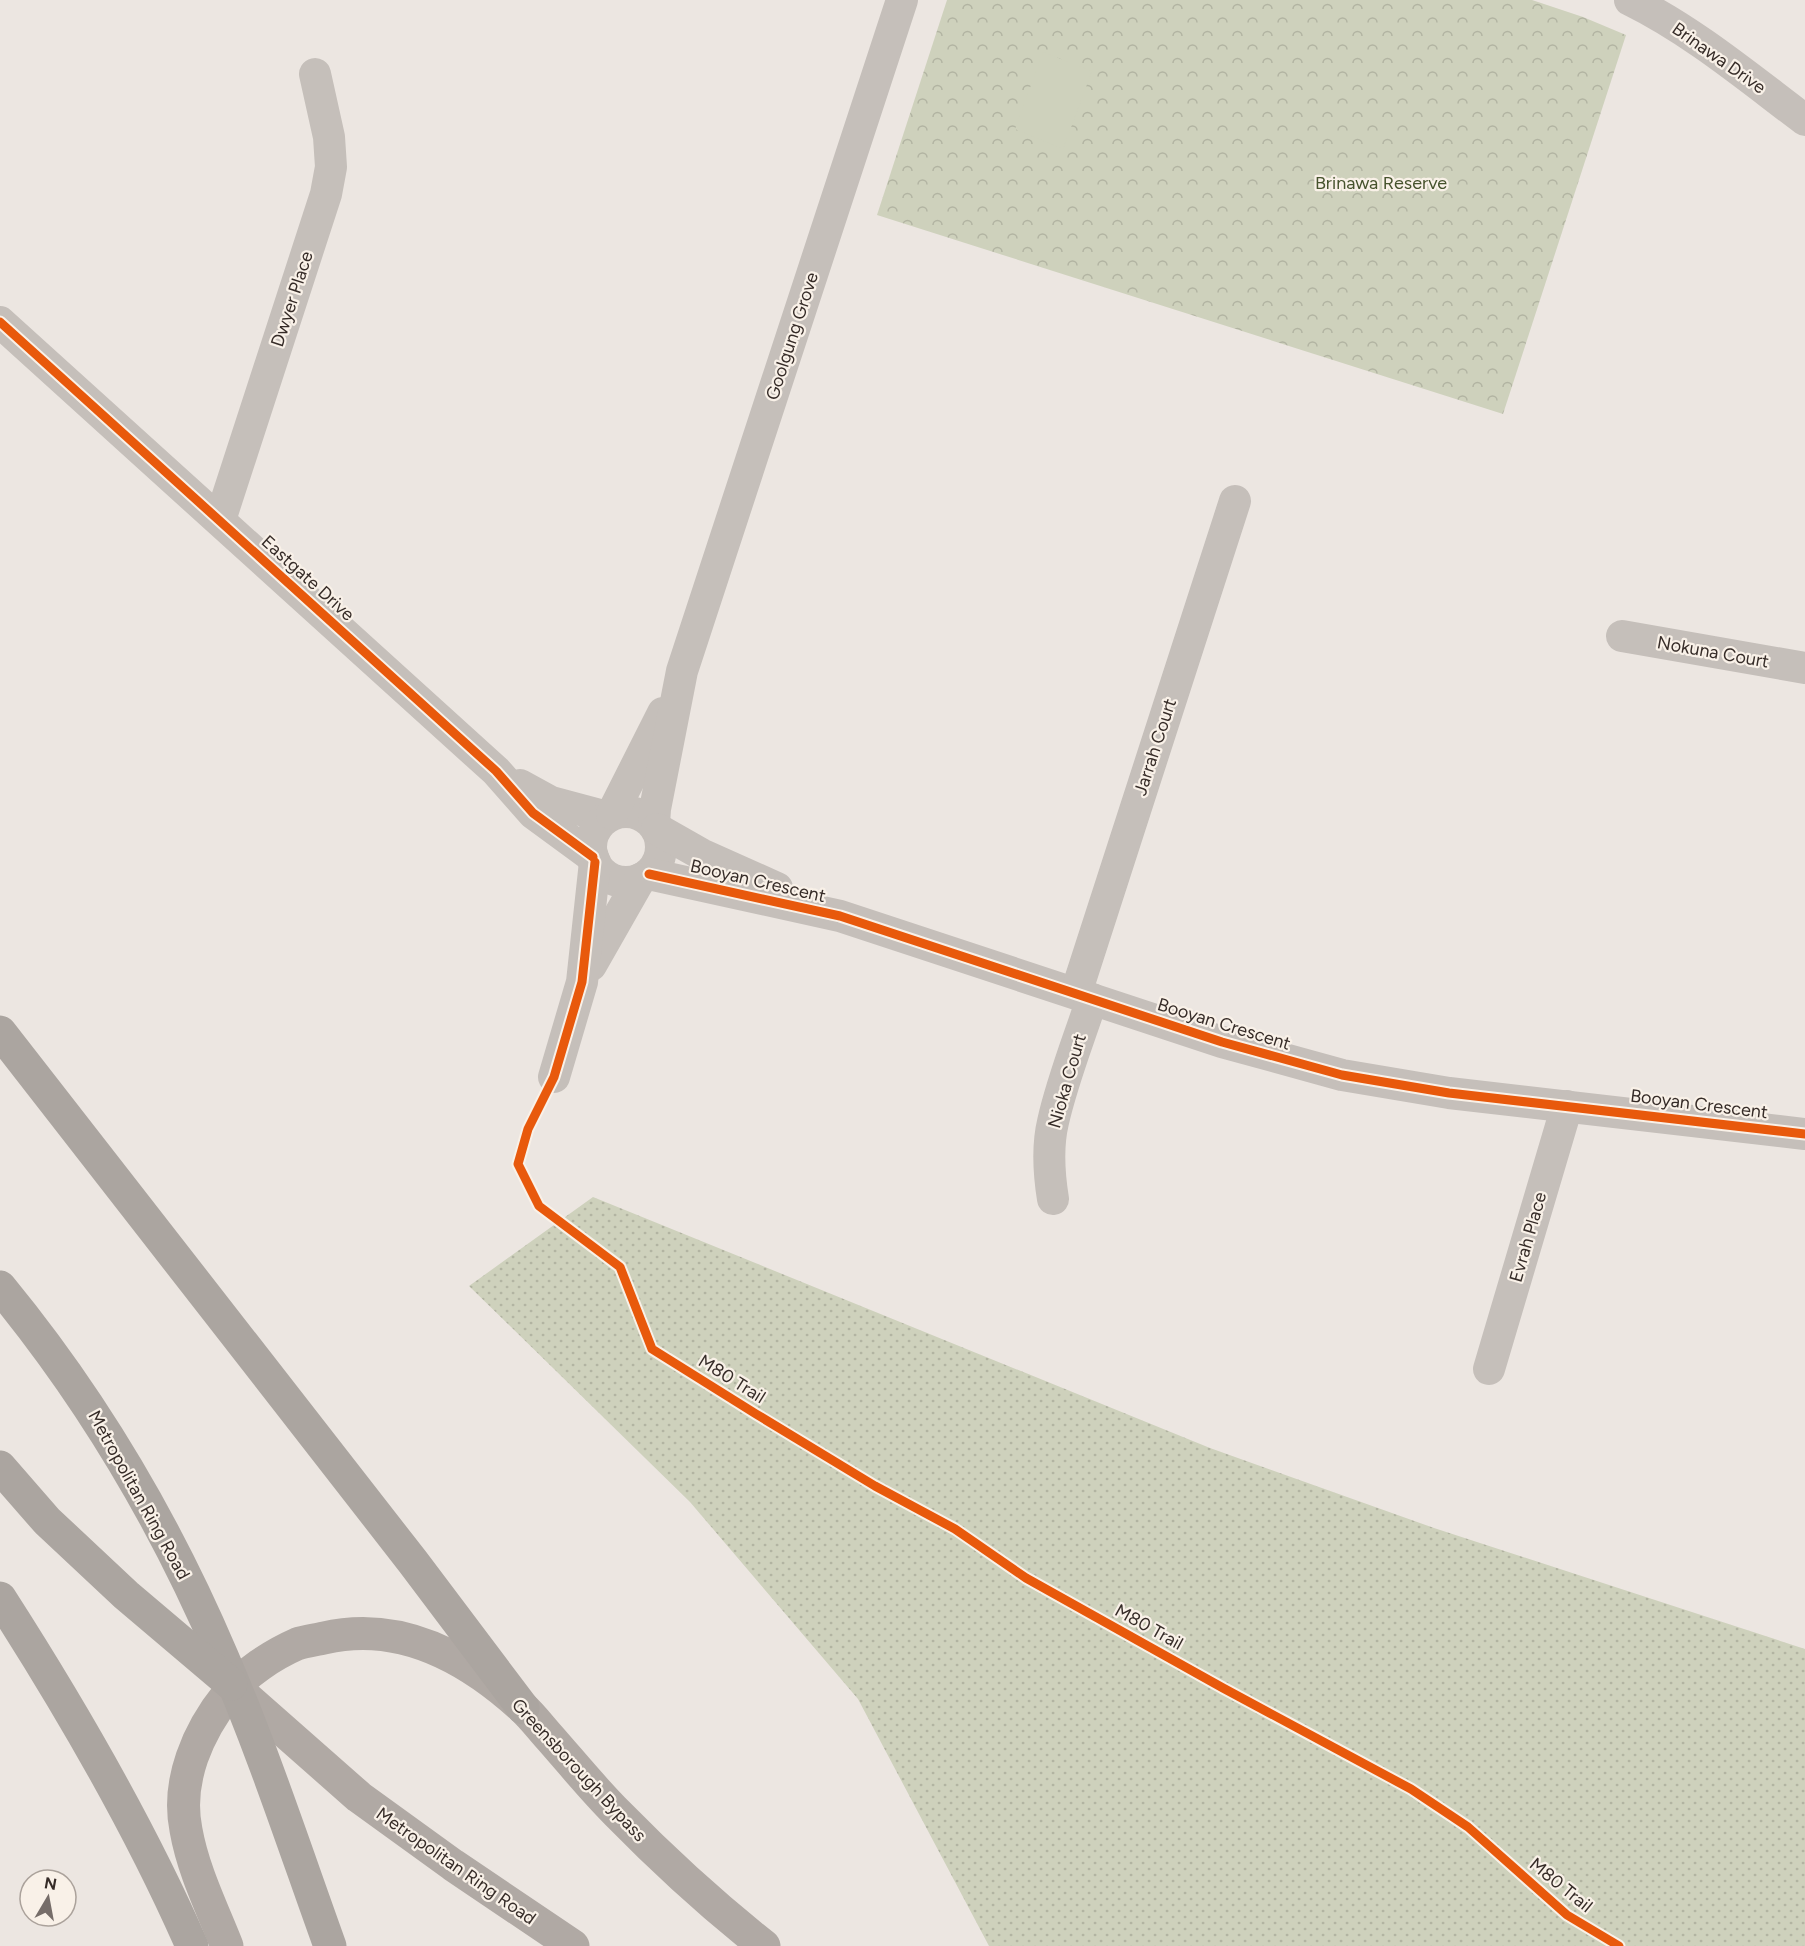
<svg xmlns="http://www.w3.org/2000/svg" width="1805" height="1946" font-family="Figtree,sans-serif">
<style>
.grass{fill:url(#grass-dots)}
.park{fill:url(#park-crowns)}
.pitch{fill:#ced1bc}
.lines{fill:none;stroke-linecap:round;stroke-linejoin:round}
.minor{stroke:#c5bfba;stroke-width:32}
.trunk{stroke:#b0a9a4;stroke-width:33}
.motorway{stroke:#aba5a0;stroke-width:33}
.cycleway-casing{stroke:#f9f1e8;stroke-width:13}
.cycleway{stroke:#e8590c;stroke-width:9}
.labels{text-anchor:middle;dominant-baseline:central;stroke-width:4.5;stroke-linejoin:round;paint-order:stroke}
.street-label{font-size:18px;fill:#362c28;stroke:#f9f1e8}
.park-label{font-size:18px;fill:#46532d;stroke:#f9f1e8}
</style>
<defs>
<pattern id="grass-dots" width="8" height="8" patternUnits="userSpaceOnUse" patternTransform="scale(1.5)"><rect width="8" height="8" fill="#ced1bc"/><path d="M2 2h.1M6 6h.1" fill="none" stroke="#b2b4a2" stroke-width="1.8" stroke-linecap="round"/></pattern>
<pattern id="park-crowns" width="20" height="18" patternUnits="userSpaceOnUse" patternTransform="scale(1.5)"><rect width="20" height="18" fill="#ced1bc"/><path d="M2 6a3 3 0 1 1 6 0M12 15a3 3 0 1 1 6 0" fill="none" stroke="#b2b4a2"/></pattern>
</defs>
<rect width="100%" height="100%" fill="#ece6e1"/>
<polygon class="grass" points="593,1197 1210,1448 1434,1528 1805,1649 1805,1946 989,1946 858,1699 690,1502 469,1286"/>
<polygon class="park" points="947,0 1532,0 1583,17 1626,35 1503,414 877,215"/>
<polygon class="pitch" points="1043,52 1092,71 1063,149 1015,129"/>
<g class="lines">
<g class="minor">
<path d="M1630,0C1693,31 1749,78 1805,120"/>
<polyline points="0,322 496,771 533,813 593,857"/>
<polyline points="220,520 326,194 331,167 329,137 315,74"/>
<polyline points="1622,636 1805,668"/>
<polyline points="520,785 551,802 607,817"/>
<circle cx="626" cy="847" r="35"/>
<polyline points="612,814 663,713"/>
<polyline points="654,824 655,809 682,671 902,0"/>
<polyline points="657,829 701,854 777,888"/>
<polyline points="649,874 840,916 1222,1042 1342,1075 1449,1093 1805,1134"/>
<polyline points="591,965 640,879"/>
<polyline points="1076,993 1235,501"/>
<polyline points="554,1077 582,982 595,862"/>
<path d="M1053,1199C1049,1174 1047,1147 1053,1122C1062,1081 1079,1039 1092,999"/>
<polyline points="1489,1369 1567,1106"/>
</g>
<g class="trunk">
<polyline points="234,1687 359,1797 453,1865 573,1946"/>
<path d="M227,1946C212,1908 193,1870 186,1830C176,1781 198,1731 228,1694C245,1673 272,1655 297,1644C305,1641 316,1640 324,1638C400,1620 467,1657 522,1707C532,1716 541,1728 550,1738C572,1763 593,1789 617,1813C663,1860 712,1905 764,1946"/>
</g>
<g class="motorway">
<polyline points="0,1032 413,1562 523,1708"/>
<path d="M0,1287C93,1400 165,1522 222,1656C263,1751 295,1849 330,1946"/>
<polyline points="0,1467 47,1521 126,1595 231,1684"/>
<path d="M0,1598C72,1710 139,1825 192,1946"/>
</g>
<g class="cycleway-casing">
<g id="cycleway">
<polyline points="0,322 496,771 533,813 593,857"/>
<polyline points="595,862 582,982 554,1077 528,1129 518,1164 539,1206 620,1267 652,1349 756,1414 875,1486 955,1529 1026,1578 1223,1688 1411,1789 1468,1827 1567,1915 1619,1946"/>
<polyline points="649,874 840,916 1222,1042 1342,1075 1449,1093 1805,1134"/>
</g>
</g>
<use href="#cycleway" class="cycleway"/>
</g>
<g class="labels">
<g class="street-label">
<text transform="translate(1719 58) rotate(35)">Brinawa Drive</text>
<text transform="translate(292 299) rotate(-72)">Dwyer Place</text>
<text transform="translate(792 336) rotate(-72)">Goolgung Grove</text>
<text transform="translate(308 578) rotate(42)">Eastgate Drive</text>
<text transform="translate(1713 652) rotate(10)">Nokuna Court</text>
<text transform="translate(1155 747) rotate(-72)">Jarrah Court</text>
<text transform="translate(758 881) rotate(13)">Booyan Crescent</text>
<text transform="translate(1224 1024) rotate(17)">Booyan Crescent</text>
<text transform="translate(1067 1081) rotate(-74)">Nioka Court</text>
<text transform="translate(1699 1104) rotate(7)">Booyan Crescent</text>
<text transform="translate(1528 1237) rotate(-74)">Evrah Place</text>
<text transform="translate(732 1379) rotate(32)">M80 Trail</text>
<text transform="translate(139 1495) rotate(61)">Metropolitan Ring Road</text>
<text transform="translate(1149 1627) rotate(29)">M80 Trail</text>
<text transform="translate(579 1770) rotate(47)">Greensborough Bypass</text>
<text transform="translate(456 1866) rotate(35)">Metropolitan Ring Road</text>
<text transform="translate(1561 1885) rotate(39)">M80 Trail</text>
</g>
<g class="park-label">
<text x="1381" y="183">Brinawa Reserve</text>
</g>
</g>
<g transform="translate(48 1898) rotate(10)"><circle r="28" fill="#f9f1e8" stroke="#aba29b" stroke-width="1.5"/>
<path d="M0-4.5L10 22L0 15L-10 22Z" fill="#766d69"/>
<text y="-9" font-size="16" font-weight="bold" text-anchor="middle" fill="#362c28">N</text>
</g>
</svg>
